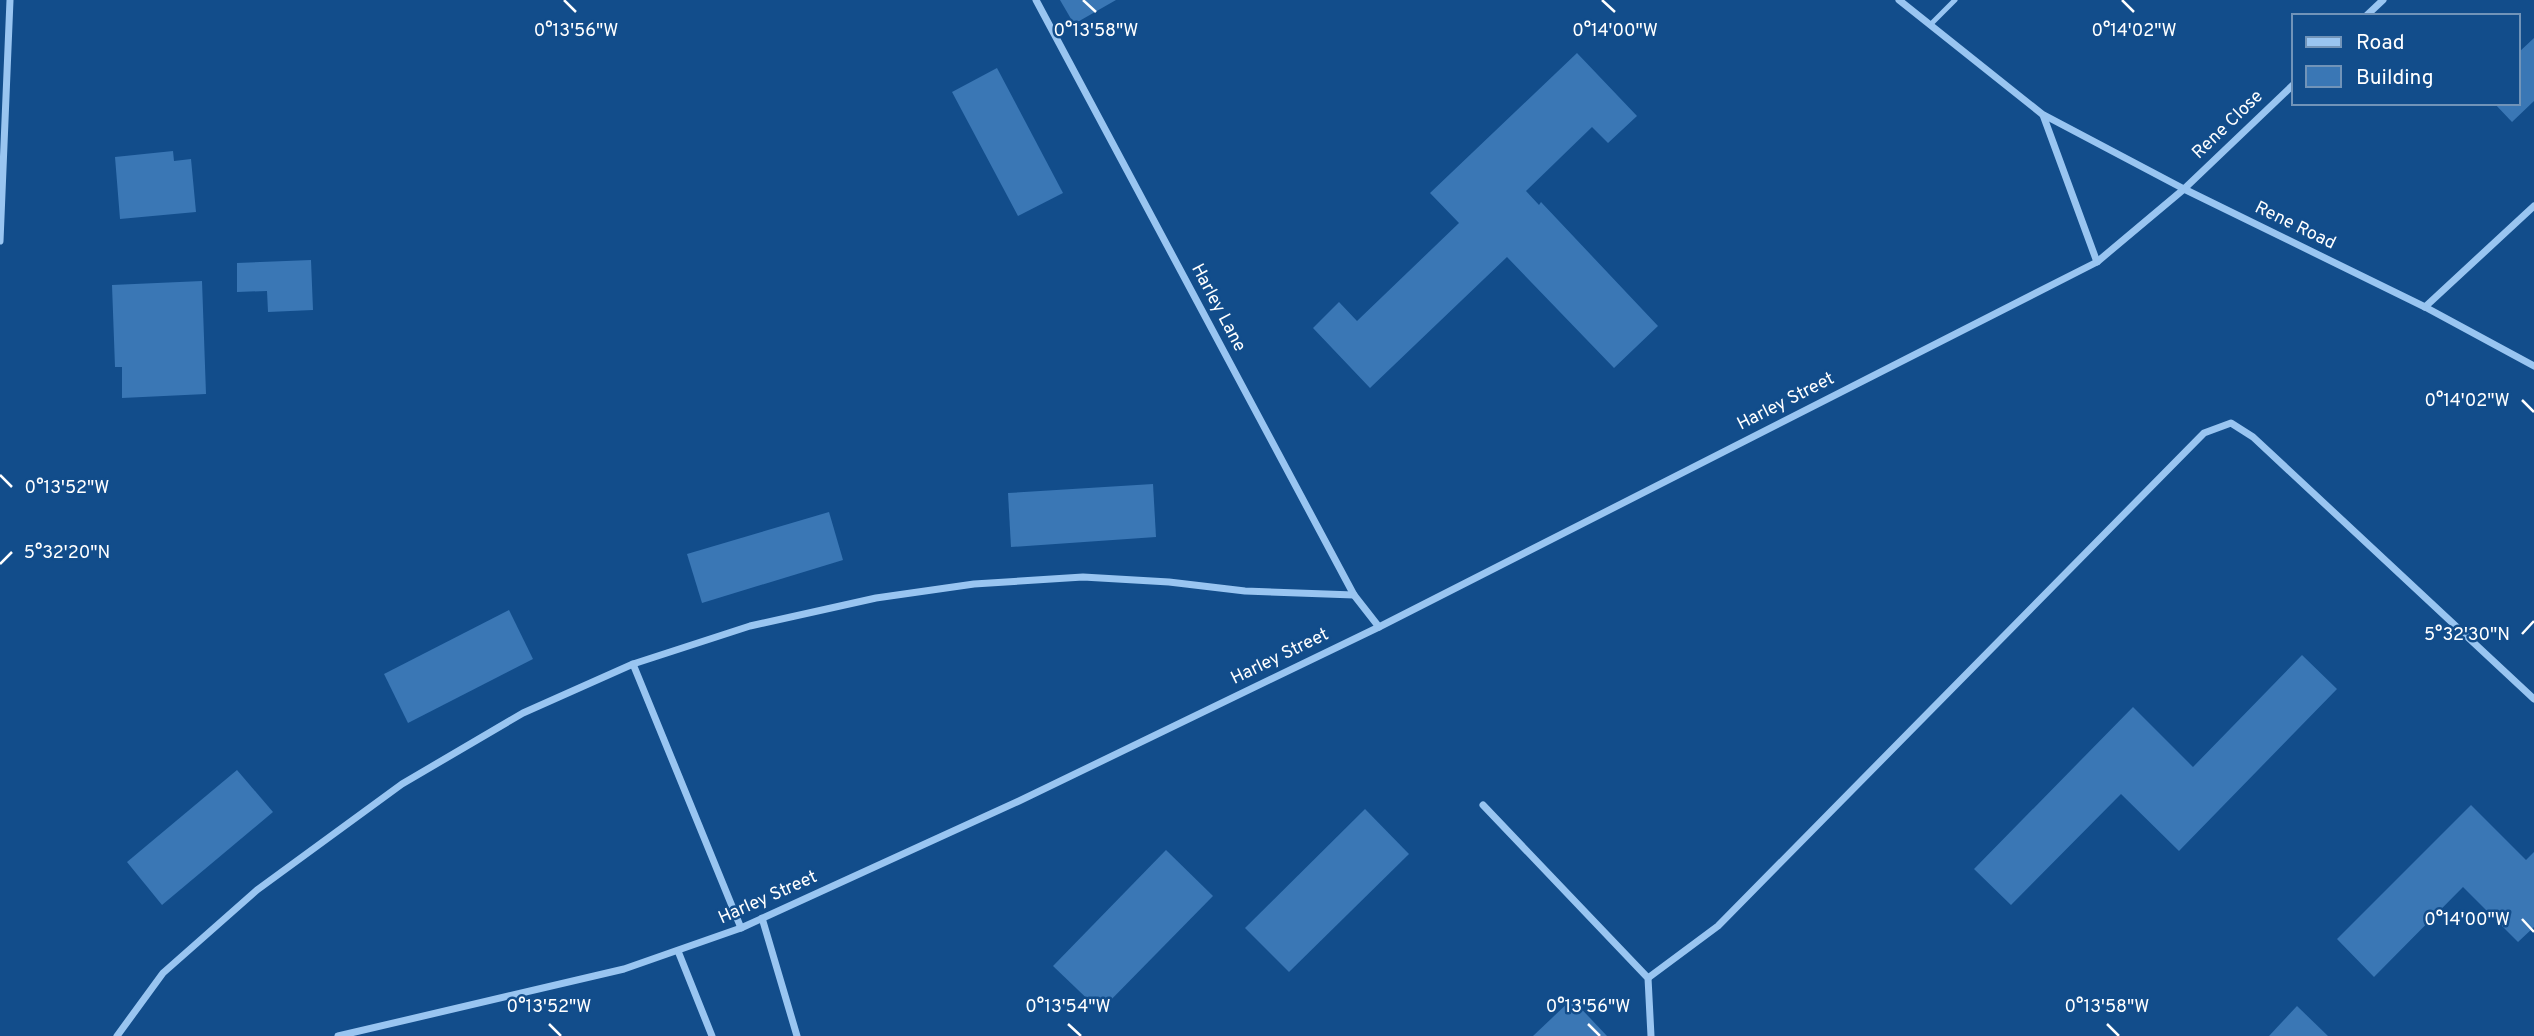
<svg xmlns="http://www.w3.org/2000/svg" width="2534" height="1036" font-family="Overpass,sans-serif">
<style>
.building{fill:#3a77b5}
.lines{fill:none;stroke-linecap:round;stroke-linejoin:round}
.service{stroke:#99c5f1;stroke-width:5}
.minor{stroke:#99c5f1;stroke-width:7}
.ticks{fill:none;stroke:#fff;stroke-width:2.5}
.labels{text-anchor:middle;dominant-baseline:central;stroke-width:5;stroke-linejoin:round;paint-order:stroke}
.street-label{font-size:18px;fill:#fff;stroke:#124d8b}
.ticks-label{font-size:18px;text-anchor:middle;fill:#fff;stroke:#124d8b;stroke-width:5;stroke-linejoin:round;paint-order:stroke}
</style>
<rect width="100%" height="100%" fill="#124d8b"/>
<g class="building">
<polygon points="1060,0 1116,0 1074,24"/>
<polygon points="2534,38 2534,101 2512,122 2494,103 2518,103 2518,53"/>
<polygon points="1577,53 1637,116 1608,143 1592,127 1526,191 1539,205 1541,202 1658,326 1614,368 1507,257 1370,388 1313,328 1339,302 1357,321 1459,223 1430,193"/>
<polygon points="997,68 1063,193 1018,216 952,92"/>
<polygon points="173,151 174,161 191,159 196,212 120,219 115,157"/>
<polygon points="311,260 313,310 268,312 267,291 237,292 237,263"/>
<polygon points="202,281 206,394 122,398 122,367 115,367 112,285"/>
<polygon points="1153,484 1156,537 1011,547 1008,493"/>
<polygon points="829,512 843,560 702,603 687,554"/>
<polygon points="509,610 533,659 408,723 384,674"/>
<polygon points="2302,655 2337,689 2179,851 2121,794 2011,905 1974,869 2133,707 2193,767"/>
<polygon points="237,770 273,812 162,905 127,862"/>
<polygon points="2471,805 2526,860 2534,852 2534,927 2518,942 2463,887 2374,977 2337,939"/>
<polygon points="1365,809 1409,854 1289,972 1245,928"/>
<polygon points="1166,850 1213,896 1100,1011 1053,966"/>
<polygon points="1572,999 1607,1036 1533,1036"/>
<polygon points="2297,1006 2328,1036 2269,1036"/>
</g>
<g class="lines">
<polyline class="service" points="1931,24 1955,0"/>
<g class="minor">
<polyline points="1036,0 1354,595 1379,627"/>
<polyline points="1899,0 2042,114 2184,189 2425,307 2534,366"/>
<polyline points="2366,16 2383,0"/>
<polyline points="2043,115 2097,262"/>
<polyline points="0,241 10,0"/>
<polyline points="2425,307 2534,206"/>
<polyline points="633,664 741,928"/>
<polyline points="1483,805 1648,978 1651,1036"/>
<polyline points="762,918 797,1036"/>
<polyline points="678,951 712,1036"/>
<polyline points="1648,978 1718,926 2204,433 2231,423 2253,437 2534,699"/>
<polyline points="117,1036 163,973 257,890 402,784 523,713 633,664 750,626 876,598 974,584 1083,577 1169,582 1245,591 1354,595"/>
<polyline points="338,1036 624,969 741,928 1019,801 1379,627 2097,262 2184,189 2294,84"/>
</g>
</g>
<path class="ticks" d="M564,0L576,12M1083,0L1096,12M1602,0L1615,12M2122,0L2134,12M2522,400L2534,412M0,475L12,487M0,564L12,552M2522,634L2534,621M2522,919L2534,932M549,1024L561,1036M1068,1024L1081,1036M1588,1024L1600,1036M2107,1024L2119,1036"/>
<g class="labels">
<g class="street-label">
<text transform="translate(2228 125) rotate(-44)">Rene Close</text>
<text transform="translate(2295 226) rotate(26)">Rene Road</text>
<text transform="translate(1218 308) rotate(62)">Harley Lane</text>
<text transform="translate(1786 402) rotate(-27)">Harley Street</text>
<text transform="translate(1280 657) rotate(-26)">Harley Street</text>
<text transform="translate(768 898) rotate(-24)">Harley Street</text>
</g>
</g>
<g class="ticks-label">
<text x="576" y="36">0°13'56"W</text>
<text x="1096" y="36">0°13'58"W</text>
<text x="1615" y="36">0°14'00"W</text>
<text x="2134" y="36">0°14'02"W</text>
<text x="2467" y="406">0°14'02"W</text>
<text x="67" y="493">0°13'52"W</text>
<text x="67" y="558">5°32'20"N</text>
<text x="2467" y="640">5°32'30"N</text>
<text x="2467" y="925">0°14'00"W</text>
<text x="549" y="1012">0°13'52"W</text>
<text x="1068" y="1012">0°13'54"W</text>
<text x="1588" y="1012">0°13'56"W</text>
<text x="2107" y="1012">0°13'58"W</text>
</g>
<rect x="2292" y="14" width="228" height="91" fill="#124d8b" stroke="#7194b9" stroke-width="2"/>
<rect x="2306" y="37" width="35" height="10" fill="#99c5f1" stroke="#7194b9" stroke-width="2"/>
<text x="2356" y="49" font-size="21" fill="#ffffff">Road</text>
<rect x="2306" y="66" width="35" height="21" fill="#3a77b5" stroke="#7194b9" stroke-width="2"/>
<text x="2356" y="84" font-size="21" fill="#ffffff">Building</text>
</svg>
